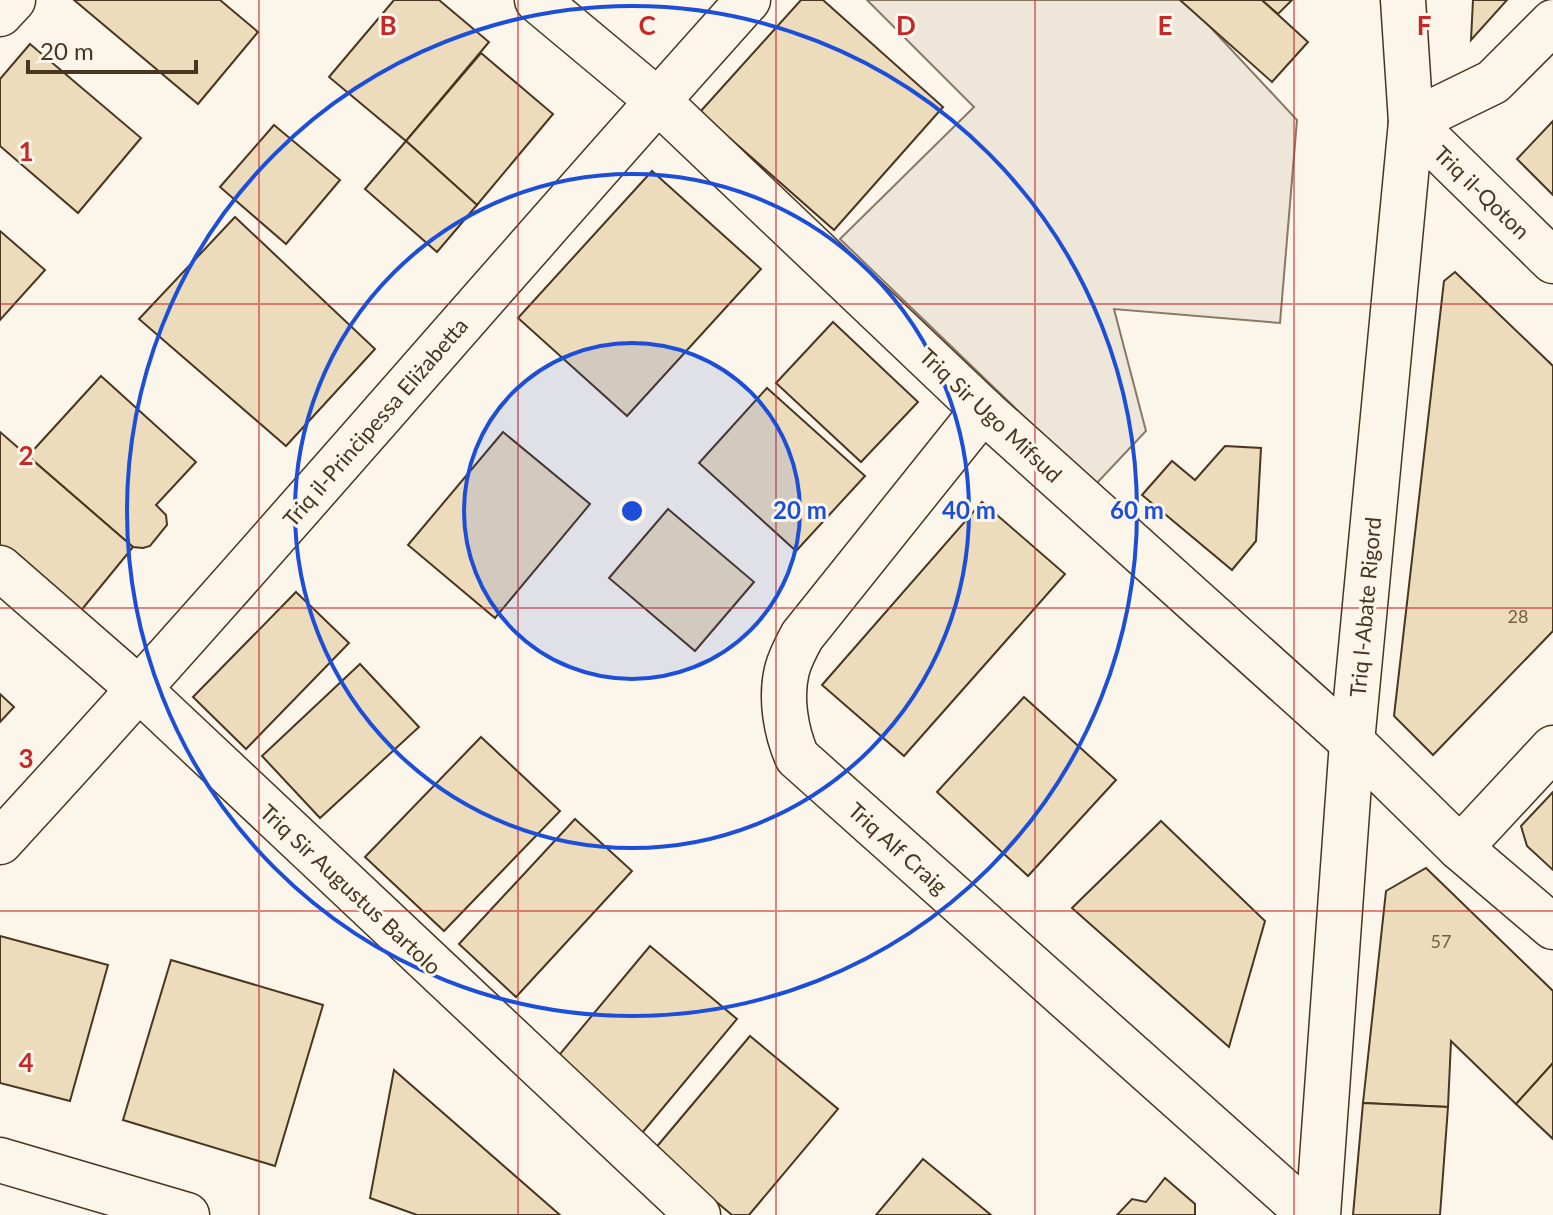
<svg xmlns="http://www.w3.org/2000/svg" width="1553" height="1215" font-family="Lato,sans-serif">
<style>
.green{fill:#ede6d9;stroke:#887966;stroke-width:2}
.building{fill:#ecdcbc;stroke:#4a3520;stroke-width:2}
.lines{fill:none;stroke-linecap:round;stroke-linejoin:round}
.minor-casing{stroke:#4a3520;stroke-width:47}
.major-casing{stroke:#4a3520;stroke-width:47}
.minor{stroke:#fbf6e9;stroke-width:44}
.major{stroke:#fbf6e9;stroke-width:44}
.grid{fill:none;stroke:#c62828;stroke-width:2;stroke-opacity:0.55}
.ring{fill:none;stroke:#1d4ed8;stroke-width:4}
.labels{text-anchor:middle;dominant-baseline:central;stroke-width:6;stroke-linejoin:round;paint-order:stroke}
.number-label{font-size:18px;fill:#725f47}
.street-label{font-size:22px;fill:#4a3520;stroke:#fbf6e9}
.grid-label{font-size:26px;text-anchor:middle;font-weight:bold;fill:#c62828;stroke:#fbf6e9;stroke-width:6;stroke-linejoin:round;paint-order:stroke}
.centre{fill:#1d4ed8;stroke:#fbf6e9;stroke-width:4}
.ring-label{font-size:24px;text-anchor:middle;font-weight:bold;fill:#1d4ed8;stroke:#fbf6e9;stroke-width:6;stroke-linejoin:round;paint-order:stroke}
</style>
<rect width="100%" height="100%" fill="#fbf6e9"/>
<polygon class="green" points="867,0 1185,0 1297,120 1280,323 1114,309 1146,431 1095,485 840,239 974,107"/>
<g class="building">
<polygon points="74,0 220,0 258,32 198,104"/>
<polygon points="394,0 439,0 489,42 406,141 329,77"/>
<polygon points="801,0 823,0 943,107 834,230 700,112"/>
<polygon points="1180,0 1262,0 1308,42 1272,82"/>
<polygon points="1262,0 1292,0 1278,14"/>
<polygon points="1473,0 1507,0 1471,40"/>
<polygon points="30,44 141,138 78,213 0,146 0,79"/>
<polygon points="481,53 553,114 477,205 406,141"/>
<polygon points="1553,121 1553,195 1517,159"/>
<polygon points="274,125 340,180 286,244 220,187"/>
<polygon points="406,141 477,205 437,252 365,189"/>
<polygon points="652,171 761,269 627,416 518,318"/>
<polygon points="235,217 375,349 286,446 139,319"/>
<polygon points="0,231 45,270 0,320"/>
<polygon points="1455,272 1553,366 1553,631 1433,755 1394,716 1444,281"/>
<polygon points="833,322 918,402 861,462 776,383"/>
<polygon points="101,376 196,462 156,505 166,515 167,525 150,546 143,548 133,547 28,456"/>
<polygon points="767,388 865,476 796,551 699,463"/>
<polygon points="0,432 133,547 70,624 0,562"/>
<polygon points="503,432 590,504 495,618 408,545"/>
<polygon points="1225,446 1261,448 1256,541 1232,570 1142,495 1172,461 1195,480"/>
<polygon points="982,502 1065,574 904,756 822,685"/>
<polygon points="668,509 754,582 695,651 609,578"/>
<polygon points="296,592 349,643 246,749 193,697"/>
<polygon points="360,664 419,727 320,818 262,756"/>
<polygon points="0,694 14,707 0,722"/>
<polygon points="1024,697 1116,780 1028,876 937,792"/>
<polygon points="481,737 560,811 444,931 365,857"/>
<polygon points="1553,792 1553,870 1527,846 1521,826"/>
<polygon points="575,819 632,871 516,997 459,944"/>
<polygon points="1161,821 1265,921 1229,1047 1072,908"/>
<polygon points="1426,868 1553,991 1553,1063 1516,1104 1451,1041 1448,1107 1363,1103 1386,891"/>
<polygon points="0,936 108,965 70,1101 0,1083"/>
<polygon points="650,946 737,1019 642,1133 555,1060"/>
<polygon points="171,960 323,1005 275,1166 123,1120"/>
<polygon points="750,1036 838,1109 749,1215 732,1215 654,1150"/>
<polygon points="1553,1063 1553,1139 1516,1104"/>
<polygon points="394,1070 560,1215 417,1215 370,1198"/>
<polygon points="1363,1103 1448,1107 1440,1215 1353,1215"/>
<polygon points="923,1159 991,1215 876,1215"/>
<polygon points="1165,1178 1195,1204 1195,1215 1117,1215 1132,1199 1146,1202"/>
</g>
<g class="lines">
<g class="minor-casing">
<g id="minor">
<polyline points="537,0 658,101 983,410 1352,742 1460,848 1553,927"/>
<polyline points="0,14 13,0"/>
<polyline points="1553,22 1493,82 1411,122 1553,261"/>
<path d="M983,410L802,636C796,647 790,658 787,670C780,698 786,732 797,757L1310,1215"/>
<polyline points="0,568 140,690 698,1215"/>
<path d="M0,842C254,566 497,279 748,0"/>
<polyline points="1460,848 1553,748"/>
</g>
</g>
<g class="major-casing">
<g id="major">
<polyline points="0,1160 187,1215"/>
<polyline points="1318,1215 1352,742 1411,122 1403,0"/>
</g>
</g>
<use href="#minor" class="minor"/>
<use href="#major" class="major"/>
</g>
<path class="grid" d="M259,0V1215M518,0V1215M776,0V1215M1035,0V1215M1294,0V1215M0,304H1553M0,608H1553M0,911H1553"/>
<circle cx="632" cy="511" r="168" fill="#1d4ed8" fill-opacity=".12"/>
<g class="ring">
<circle cx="632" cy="511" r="168"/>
<circle cx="632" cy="511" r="337"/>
<circle cx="632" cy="511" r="505"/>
</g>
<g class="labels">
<g class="number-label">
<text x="1518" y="616">28</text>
<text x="1441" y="941">57</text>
</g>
<g class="street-label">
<text transform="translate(1482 192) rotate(44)">Triq il-Qoton</text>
<text transform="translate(991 415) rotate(43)">Triq Sir Ugo Mifsud</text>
<text transform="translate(375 422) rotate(-49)">Triq il-Prinċipessa Eliżabetta</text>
<text transform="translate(1365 607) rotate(-85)">Triq l-Abate Rigord</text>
<text transform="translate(898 848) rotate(42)">Triq Alf Craig</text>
<text transform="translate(351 889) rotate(43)">Triq Sir Augustus Bartolo</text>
</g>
</g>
<g class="grid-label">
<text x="388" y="35">B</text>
<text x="647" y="35">C</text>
<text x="906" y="35">D</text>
<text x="1165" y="35">E</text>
<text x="1424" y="35">F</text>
<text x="26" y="161">1</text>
<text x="26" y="465">2</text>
<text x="26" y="768">3</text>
<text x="26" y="1072">4</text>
</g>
<circle cx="632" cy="511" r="12" class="centre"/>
<g class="ring-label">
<text x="800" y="519">20 m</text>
<text x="969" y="519">40 m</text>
<text x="1137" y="519">60 m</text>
</g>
<path d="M28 60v12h168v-12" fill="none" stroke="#4a3520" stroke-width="4"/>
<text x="40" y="60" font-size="24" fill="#4a3520" stroke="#fbf6e9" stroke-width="6" paint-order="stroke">20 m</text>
</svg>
